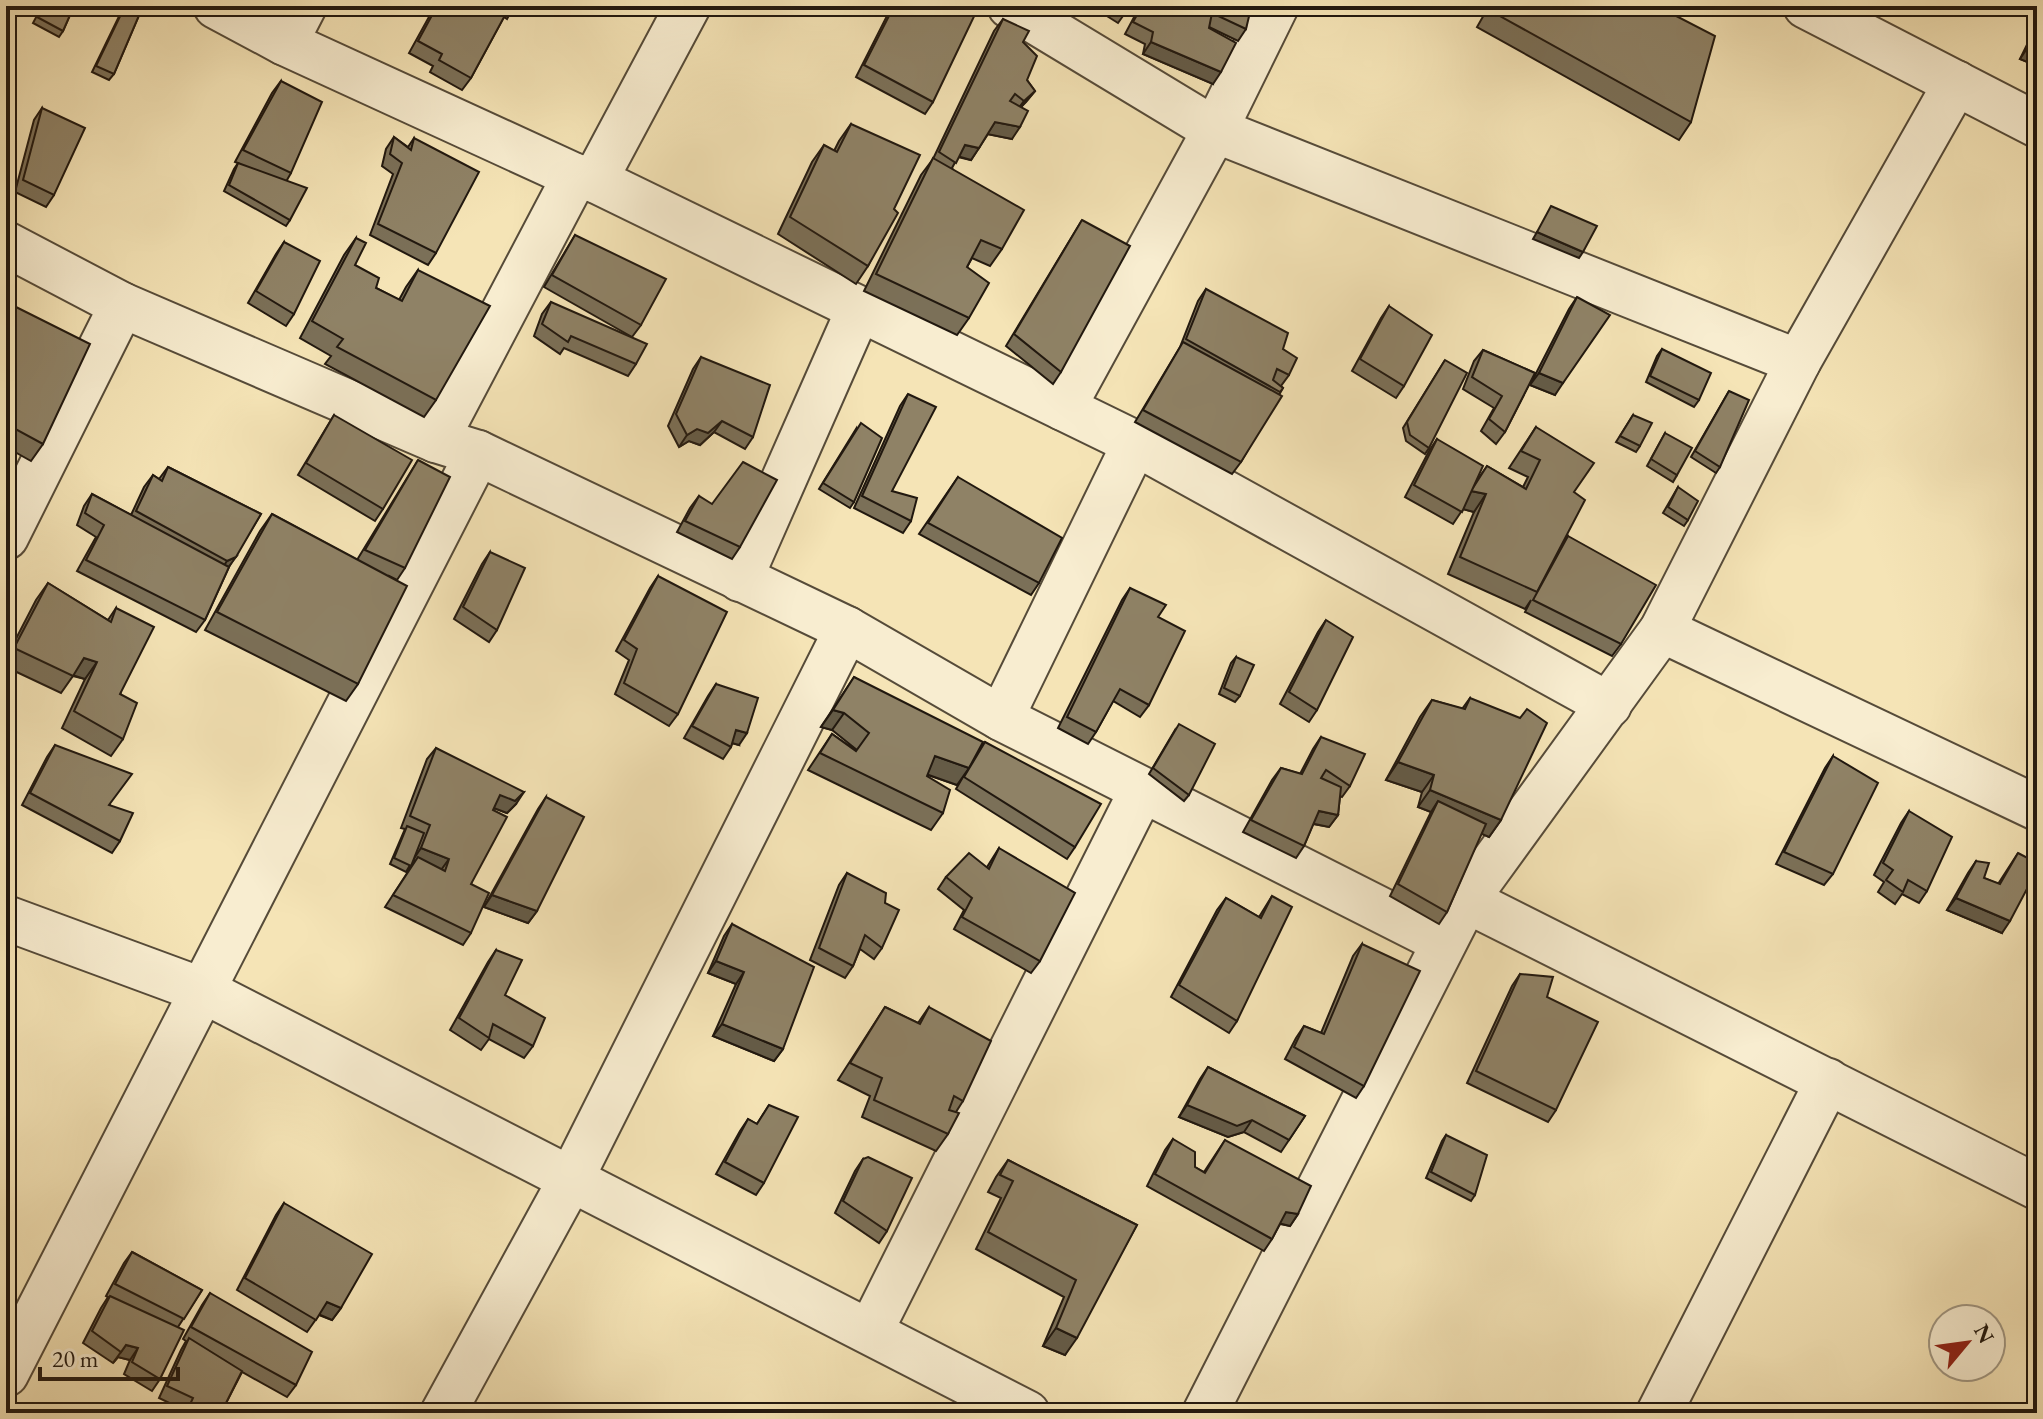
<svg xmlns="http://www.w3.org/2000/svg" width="2043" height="1419" font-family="'EB Garamond',serif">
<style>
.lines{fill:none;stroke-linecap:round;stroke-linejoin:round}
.street-casing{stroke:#564b39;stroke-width:48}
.street{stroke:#f8edd0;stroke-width:44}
.wall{fill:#7b7058;stroke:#21180f;stroke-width:2}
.shaded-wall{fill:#645b47;stroke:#21180f;stroke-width:2}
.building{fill:#8f8266;stroke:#21180f;stroke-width:2}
</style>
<rect width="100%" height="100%" fill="#f5e4b6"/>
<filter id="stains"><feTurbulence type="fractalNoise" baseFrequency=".0025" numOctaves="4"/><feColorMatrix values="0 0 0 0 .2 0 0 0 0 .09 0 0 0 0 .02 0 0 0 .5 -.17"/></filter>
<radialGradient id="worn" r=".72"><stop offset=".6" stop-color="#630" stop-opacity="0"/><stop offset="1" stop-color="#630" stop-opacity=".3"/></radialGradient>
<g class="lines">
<g class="street-casing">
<g id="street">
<polyline points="216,6 285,43 575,176 595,180 1135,443 1609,705"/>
<polyline points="1010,6 1215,130 1798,362"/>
<polyline points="1806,6 2037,125"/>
<polyline points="285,43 304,6"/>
<polyline points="595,180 688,6"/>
<polyline points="6,244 122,305 436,440 478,453 847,629 1001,718 1444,942"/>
<polyline points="1063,408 1215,130 1276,6"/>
<polyline points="436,440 575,176"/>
<polyline points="6,537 122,305"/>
<polyline points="740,579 859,309"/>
<polyline points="1662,630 2037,808"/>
<polyline points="1001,718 1135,443"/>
<polyline points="1466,900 2037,1187"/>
<polyline points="6,918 204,991 1027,1413"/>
<polyline points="871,1330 1142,790"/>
<polyline points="6,1374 478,453"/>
<polyline points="443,1413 570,1181 847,629"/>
<polyline points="1205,1413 1466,900 1662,630 1798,362 1956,83"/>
<polyline points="1659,1413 1828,1081"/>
</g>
</g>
<use href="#street" class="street"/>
</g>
<g class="wall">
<polygon points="42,6 74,6 63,31 59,37 33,23"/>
<polygon points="124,6 143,6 114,74 109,80 92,72"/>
<polygon points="435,6 514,6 507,19 504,17 471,78 462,90 430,72 433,66 409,53"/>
<polygon points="892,6 918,6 913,14 933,102 925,114 856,77"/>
<polygon points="1091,6 1130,6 1118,23"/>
<polygon points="1140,6 1247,6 1246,29 1238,41 1209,27 1213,84 1143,54 1145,44 1125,34"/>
<polygon points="1489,6 1657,6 1691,122 1679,140 1477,27"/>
<polygon points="1003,19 1023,42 1027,80 1035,91 1021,107 1012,139 988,134 971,160 958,157 952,168 1002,249 990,266 972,258 967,267 969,318 957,335 864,291 921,175 933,159 994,31"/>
<polygon points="2037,24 2037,66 2020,59"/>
<polygon points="281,81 291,173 287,180 290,220 286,226 224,191 234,169 238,163 235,162 272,93"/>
<polygon points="42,108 54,195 46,207 15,192 34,120"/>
<polygon points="851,124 894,209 868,266 856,284 778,234 812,162 824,145 834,151 839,141"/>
<polygon points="394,137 408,147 414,138 436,253 428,265 370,235 393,174 382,166 386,149"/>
<polygon points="1082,220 1061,372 1053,384 1006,346"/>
<polygon points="575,235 641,325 632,337 544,287"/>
<polygon points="356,238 355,265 376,288 399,300 406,287 418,270 436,400 424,417 325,364 331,356 300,338 344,255"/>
<polygon points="284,242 294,314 286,326 248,303 276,254"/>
<polygon points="1206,289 1283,349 1289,375 1281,386 1283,388 1241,462 1232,474 1135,422 1180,347 1198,301"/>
<polygon points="1577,297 1555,395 1530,385 1569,309"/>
<polygon points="6,302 43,444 31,461 6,447"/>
<polygon points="551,302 636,364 628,376 564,348 560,354 534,336 542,314"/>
<polygon points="1389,306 1404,386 1396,398 1352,371 1381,318"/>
<polygon points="1662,349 1699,400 1694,407 1646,382 1657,356"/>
<polygon points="1483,350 1535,373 1505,432 1496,444 1481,431 1494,408 1463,389 1474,361"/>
<polygon points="701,357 753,437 745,449 714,432 700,445 689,441 679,447 668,426 693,369"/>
<polygon points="1445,360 1429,448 1425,454 1406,441 1403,428"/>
<polygon points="1729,391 1720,467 1716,473 1691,457"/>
<polygon points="908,394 892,491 911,521 903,533 854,508 900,406"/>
<polygon points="334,415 383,509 375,521 298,475"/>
<polygon points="1633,415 1640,446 1636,452 1616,442"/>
<polygon points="1536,427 1574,492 1560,547 1568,536 1621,644 1612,656 1525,612 1531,600 1525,609 1448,574 1474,512 1463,509 1453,524 1405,497 1429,451 1437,439 1475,483 1487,466 1523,487 1528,477 1509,468"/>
<polygon points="856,429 854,502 850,508 819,489"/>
<polygon points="1665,433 1677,475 1673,482 1647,466"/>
<polygon points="418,460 405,568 397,580 389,576 358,684 346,701 205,630 260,531 272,514 357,560"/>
<polygon points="168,467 261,514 229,567 205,620 196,632 77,571 96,537 77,525 84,506 92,494 131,515 144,487 153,475 159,479"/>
<polygon points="958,477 1039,583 1031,595 919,534"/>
<polygon points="1678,487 1688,520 1684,526 1663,513"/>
<polygon points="699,496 740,547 732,559 677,532 690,508"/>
<polygon points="490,552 497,630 489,642 454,619 482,564"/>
<polygon points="658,576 678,714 669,726 615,694 629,660 616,651 650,588"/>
<polygon points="48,583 108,620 116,608 123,739 111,756 62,728 85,679 73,676 61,693 6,667 6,658 36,600"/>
<polygon points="1130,588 1158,617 1149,705 1140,717 1113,701 1096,732 1088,744 1058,728 1122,600"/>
<polygon points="1326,620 1317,710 1309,722 1280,704 1318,632"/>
<polygon points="1236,657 1240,696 1235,702 1219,694 1231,663"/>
<polygon points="854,677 976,754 985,742 1075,847 1067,859 956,789 967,770 957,785 928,775 927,776 943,813 931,830 808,770 832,734 856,751 857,750 832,730 821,727"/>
<polygon points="716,684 739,745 732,743 731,747 723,759 684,738 708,696"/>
<polygon points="1470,698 1501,820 1489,837 1481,833 1447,912 1439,924 1390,896 1431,812 1418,807 1422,792 1386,780 1420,717 1432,700 1462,709"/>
<polygon points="1175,730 1189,795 1184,801 1149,774"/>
<polygon points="1321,737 1350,786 1342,797 1340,796 1338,815 1329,827 1313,824 1304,846 1296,858 1243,832 1272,780 1281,768 1300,774 1313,749"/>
<polygon points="55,745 110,805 120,841 112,853 22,805 47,757"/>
<polygon points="436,748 516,804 507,813 494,808 471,884 471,933 463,945 385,907 415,861 413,860 406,872 390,864 405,829 401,828 427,759"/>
<polygon points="1833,756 1833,874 1824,885 1776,864 1825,768"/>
<polygon points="546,797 537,911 528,923 484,907 538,809"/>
<polygon points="1909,811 1927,891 1919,903 1902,894 1895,904 1878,892 1884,882 1874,875 1901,823"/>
<polygon points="999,848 1040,961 1031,973 954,929 964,910 938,889 946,877 987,867"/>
<polygon points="2018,853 2002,933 1947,910 1968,873 1976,861 1984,878 1998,884"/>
<polygon points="847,873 885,903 882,948 874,959 860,949 853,966 845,978 810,960 839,885"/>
<polygon points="1272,896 1237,1021 1229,1033 1171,997 1217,910 1226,898 1259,917"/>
<polygon points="732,924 783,1049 774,1061 713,1036 736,984 708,973 724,936"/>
<polygon points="1362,944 1364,1086 1356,1098 1285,1059 1296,1038 1304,1026 1321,1033 1353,956"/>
<polygon points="496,950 505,995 533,1046 524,1058 489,1039 481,1050 450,1030 488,962"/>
<polygon points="1520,974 1547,997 1556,1110 1548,1122 1467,1083 1512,986"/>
<polygon points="885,1007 918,1023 929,1007 963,1101 956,1112 948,1134 936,1151 862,1117 870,1096 838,1080"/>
<polygon points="1208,1067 1305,1116 1281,1152 1244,1132 1228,1137 1179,1117 1200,1079"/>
<polygon points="769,1105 764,1183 756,1195 716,1174 740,1131 748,1119 757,1124"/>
<polygon points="1446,1135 1475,1195 1471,1201 1426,1178 1442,1141"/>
<polygon points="1173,1139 1195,1167 1204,1172 1225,1140 1298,1214 1290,1226 1280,1224 1272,1239 1264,1251 1147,1186 1165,1150"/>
<polygon points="863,1159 887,1231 879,1243 835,1213 855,1171"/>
<polygon points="1008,1160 1137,1225 1065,1355 1043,1346 1064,1297 976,1249 1001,1198 988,1192 996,1177"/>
<polygon points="284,1203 341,1308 332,1320 319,1315 307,1332 237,1290 276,1215"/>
<polygon points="132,1252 202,1290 178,1327 160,1379 152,1391 124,1374 130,1360 118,1357 113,1363 83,1343 101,1308 108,1297 106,1296 124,1263"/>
<polygon points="210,1293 296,1385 287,1397 242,1372 221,1413 183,1413 184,1410 159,1398 181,1350 186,1341 183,1339 202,1305"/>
</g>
<g class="shaded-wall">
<polygon points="1151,42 1221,72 1213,84 1143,54"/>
<polygon points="2028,47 2037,51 2037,66 2020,59"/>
<polygon points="1035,91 1026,102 1015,113 1024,101"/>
<polygon points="995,122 1020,127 1012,139 987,134"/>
<polygon points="965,145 979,148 971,160 957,156"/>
<polygon points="1537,232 1583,252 1579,258 1533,239"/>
<polygon points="1539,373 1563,383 1555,395 1530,385"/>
<polygon points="722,421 714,432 700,445 689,441 679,447 687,435 697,429"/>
<polygon points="1471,491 1486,494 1474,512 1459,508"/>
<polygon points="236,557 227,569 219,573 227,561"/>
<polygon points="84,658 97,662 85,679 72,675"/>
<polygon points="833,710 844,713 832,730 821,727"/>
<polygon points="736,730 747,733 739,745 728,742"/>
<polygon points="935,756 969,768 957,785 923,773"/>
<polygon points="1398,762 1434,775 1422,792 1386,780"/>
<polygon points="1430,790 1501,820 1489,837 1433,813 1438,801 1431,812 1418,807"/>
<polygon points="524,792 516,804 507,813 491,807 500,795"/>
<polygon points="1319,811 1338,815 1329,827 1310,823"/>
<polygon points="421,848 449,859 441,870 413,860"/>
<polygon points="492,895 537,911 528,923 484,907"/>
<polygon points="1956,898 2010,921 2002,933 1947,910"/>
<polygon points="716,961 744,972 736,984 708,973"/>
<polygon points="722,1024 783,1049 774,1061 713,1036"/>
<polygon points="1187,1105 1252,1120 1244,1132 1228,1137 1179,1117"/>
<polygon points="1286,1212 1298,1214 1290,1226 1278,1223"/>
<polygon points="327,1302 341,1308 332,1320 318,1314"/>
<polygon points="1056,1328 1077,1338 1065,1355 1043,1346"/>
<polygon points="126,1345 138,1348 130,1360 118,1357 113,1363"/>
</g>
<g class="building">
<polygon points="43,6 74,6 63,31 37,17"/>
<polygon points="125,6 143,6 114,74 96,66"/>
<polygon points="437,6 510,6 471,78 439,60 442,54 418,41"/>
<polygon points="510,6 514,6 511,13 507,11"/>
<polygon points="894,6 918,6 913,14 924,14 933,6 979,6 933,102 864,65"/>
<polygon points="1142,6 1247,6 1251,8 1246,29 1212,13 1209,28 1236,43 1221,72 1151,42 1153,32 1133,22"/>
<polygon points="1492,6 1657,6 1715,36 1691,122 1489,10"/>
<polygon points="1003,19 1029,31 1023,42 1037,56 1027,80 1035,91 1024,101 1015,94 1010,101 1028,111 1020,127 995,122 979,148 965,145 956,163 939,152"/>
<polygon points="2037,29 2037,51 2028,47"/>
<polygon points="281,81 322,102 291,173 243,150"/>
<polygon points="42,108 85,128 54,195 23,180"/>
<polygon points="851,124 920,155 894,209 898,213 868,266 790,217 824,145 837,152"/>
<polygon points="394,137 411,150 414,138 479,172 436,253 378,224 402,163 390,154"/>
<polygon points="933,158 1024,210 1002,249 981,240 967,267 989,283 969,318 876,274"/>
<polygon points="238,163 307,188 290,220 229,185"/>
<polygon points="1551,206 1597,226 1583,252 1537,232"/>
<polygon points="1082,220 1130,246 1061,372 1014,334"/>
<polygon points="575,235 666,279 641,325 552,275"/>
<polygon points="356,238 366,243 355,265 379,278 376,288 402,301 418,270 490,306 436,400 337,347 343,339 312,321"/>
<polygon points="284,242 320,261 294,314 256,291"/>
<polygon points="1206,289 1288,333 1283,349 1297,358 1289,375 1277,369 1273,380 1283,388 1280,392 1186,339"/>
<polygon points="1577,297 1610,315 1563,383 1539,373"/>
<polygon points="6,302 90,344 43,444 6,424"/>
<polygon points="551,302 647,344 636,364 571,336 568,342 542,324"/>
<polygon points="1389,306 1432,335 1404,386 1360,359"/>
<polygon points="1183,342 1282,396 1241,462 1143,410"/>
<polygon points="1662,349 1711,373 1699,400 1650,376"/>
<polygon points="1483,350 1535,373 1505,432 1489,419 1502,396 1472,377"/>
<polygon points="701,357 770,385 753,437 722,421 708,433 697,429 687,435 676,414"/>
<polygon points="1445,360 1467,373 1429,448 1410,435 1407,422"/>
<polygon points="1729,391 1749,400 1720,467 1695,451"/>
<polygon points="908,394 936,407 892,491 917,498 911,521 862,496"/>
<polygon points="334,415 412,460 383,509 306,463"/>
<polygon points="1633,415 1652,423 1640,446 1620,436"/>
<polygon points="861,423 882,438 854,502 823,483"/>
<polygon points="1536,427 1594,463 1574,492 1585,500 1537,592 1460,557 1486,494 1471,491 1487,466 1526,489 1540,460 1521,451"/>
<polygon points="1665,433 1692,448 1677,475 1651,459"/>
<polygon points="1437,439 1483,466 1462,512 1414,485"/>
<polygon points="418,460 450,477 405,568 365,550"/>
<polygon points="743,462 777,480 740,547 685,521 699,496 712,504"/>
<polygon points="168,467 261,514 236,557 227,561 136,511 153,475 162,481"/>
<polygon points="958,477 1062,538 1039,583 928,523"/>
<polygon points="1678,487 1698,501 1688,520 1668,507"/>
<polygon points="92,494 229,567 205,620 86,560 104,525 85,513"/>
<polygon points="272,514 407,586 358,684 217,612"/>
<polygon points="1568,536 1656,585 1621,644 1533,600"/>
<polygon points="490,552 525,568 497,630 463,607"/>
<polygon points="658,576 727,612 678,714 624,683 637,649 624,640"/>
<polygon points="48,583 111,622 116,608 154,627 120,694 137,703 123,739 74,711 97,662 84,658 73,676 14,648"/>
<polygon points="1130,588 1166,605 1158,617 1185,631 1149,705 1120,689 1096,732 1067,717"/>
<polygon points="1326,620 1353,637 1317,710 1289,692"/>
<polygon points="1236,657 1254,665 1240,696 1224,688"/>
<polygon points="854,677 983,742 969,768 935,756 927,776 950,790 943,813 820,753 832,734 856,751 869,733 844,713 833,710"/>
<polygon points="716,684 758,698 747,733 736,730 731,747 692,726"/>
<polygon points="1470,698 1520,718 1527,709 1547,723 1501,820 1430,790 1434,775 1398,762 1432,700 1465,709"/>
<polygon points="1179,724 1215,744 1189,795 1153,768"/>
<polygon points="1321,737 1365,754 1350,786 1326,770 1321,778 1341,787 1338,815 1319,811 1304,846 1251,820 1281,768 1302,774"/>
<polygon points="985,742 1101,804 1075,847 964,777"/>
<polygon points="55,745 132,774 109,805 133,813 120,841 30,793"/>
<polygon points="436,748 524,792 515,801 500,795 493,810 507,817 471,884 489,893 471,933 393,895 418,857 445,871 449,859 421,848 430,825 410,816"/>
<polygon points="1833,756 1878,783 1833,874 1784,852"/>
<polygon points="546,797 584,817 537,911 492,895"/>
<polygon points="1438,801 1486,824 1447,912 1398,884"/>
<polygon points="1909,811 1952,837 1927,891 1908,880 1903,892 1886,880 1893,870 1883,863"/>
<polygon points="407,826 424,833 411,866 394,858"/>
<polygon points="999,848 1075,893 1040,961 962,917 972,898 946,877 969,853 989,869"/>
<polygon points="2018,853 2037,863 2037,870 2010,921 1956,898 1976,861 1989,863 1984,878 2000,884"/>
<polygon points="847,873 886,893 885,903 899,910 882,948 865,935 853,966 819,948"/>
<polygon points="1272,896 1292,907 1237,1021 1179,985 1226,898 1261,918"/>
<polygon points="732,924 814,967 783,1049 722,1024 744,972 716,961"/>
<polygon points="1362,944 1420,971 1364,1086 1294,1047 1304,1026 1324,1034"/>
<polygon points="496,950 522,960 505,995 545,1018 533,1046 493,1024 489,1038 459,1018"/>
<polygon points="1520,974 1553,977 1547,997 1598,1022 1556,1110 1476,1071"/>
<polygon points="885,1007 920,1024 929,1007 991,1041 963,1101 954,1096 949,1110 959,1113 948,1134 874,1100 882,1078 850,1063"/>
<polygon points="1208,1067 1305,1116 1289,1140 1252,1120 1237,1126 1187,1105"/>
<polygon points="769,1105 798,1117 764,1183 725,1162 748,1119 757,1124"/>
<polygon points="1446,1135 1487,1155 1475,1195 1431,1172"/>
<polygon points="1173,1139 1195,1152 1195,1167 1205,1173 1225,1140 1311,1186 1298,1214 1286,1212 1272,1239 1155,1174"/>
<polygon points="868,1157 912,1178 887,1231 843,1201 863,1159"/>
<polygon points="1008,1160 1137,1225 1077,1338 1056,1328 1076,1280 988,1232 1013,1181 1000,1175"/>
<polygon points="284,1203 372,1254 341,1308 327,1302 316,1320 245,1278"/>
<polygon points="132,1252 202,1290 184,1319 115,1284"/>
<polygon points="210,1293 312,1352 296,1385 191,1327"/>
<polygon points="110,1296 184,1330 160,1379 132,1362 138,1348 126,1345 121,1352 92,1331"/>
<polygon points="189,1338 242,1371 221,1413 186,1413 193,1398 167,1386"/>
</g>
<rect width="2043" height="1419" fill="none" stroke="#f5e4b6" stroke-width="32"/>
<rect x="8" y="8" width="2027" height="1403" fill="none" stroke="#21180f" stroke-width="4"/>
<rect x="16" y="16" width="2011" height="1387" fill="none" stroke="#21180f" stroke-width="2"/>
<g transform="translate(1967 1343) rotate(61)"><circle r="38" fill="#f8edd0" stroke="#a29883" stroke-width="2"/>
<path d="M0-6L14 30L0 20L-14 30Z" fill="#8f2418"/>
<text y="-12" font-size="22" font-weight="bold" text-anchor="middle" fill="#21180f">N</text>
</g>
<path d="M40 1367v12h138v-12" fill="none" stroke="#21180f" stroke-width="4"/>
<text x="52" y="1367" font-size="24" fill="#21180f" stroke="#f8edd0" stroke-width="6" paint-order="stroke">20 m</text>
<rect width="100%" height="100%" filter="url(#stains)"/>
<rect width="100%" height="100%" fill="url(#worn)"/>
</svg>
